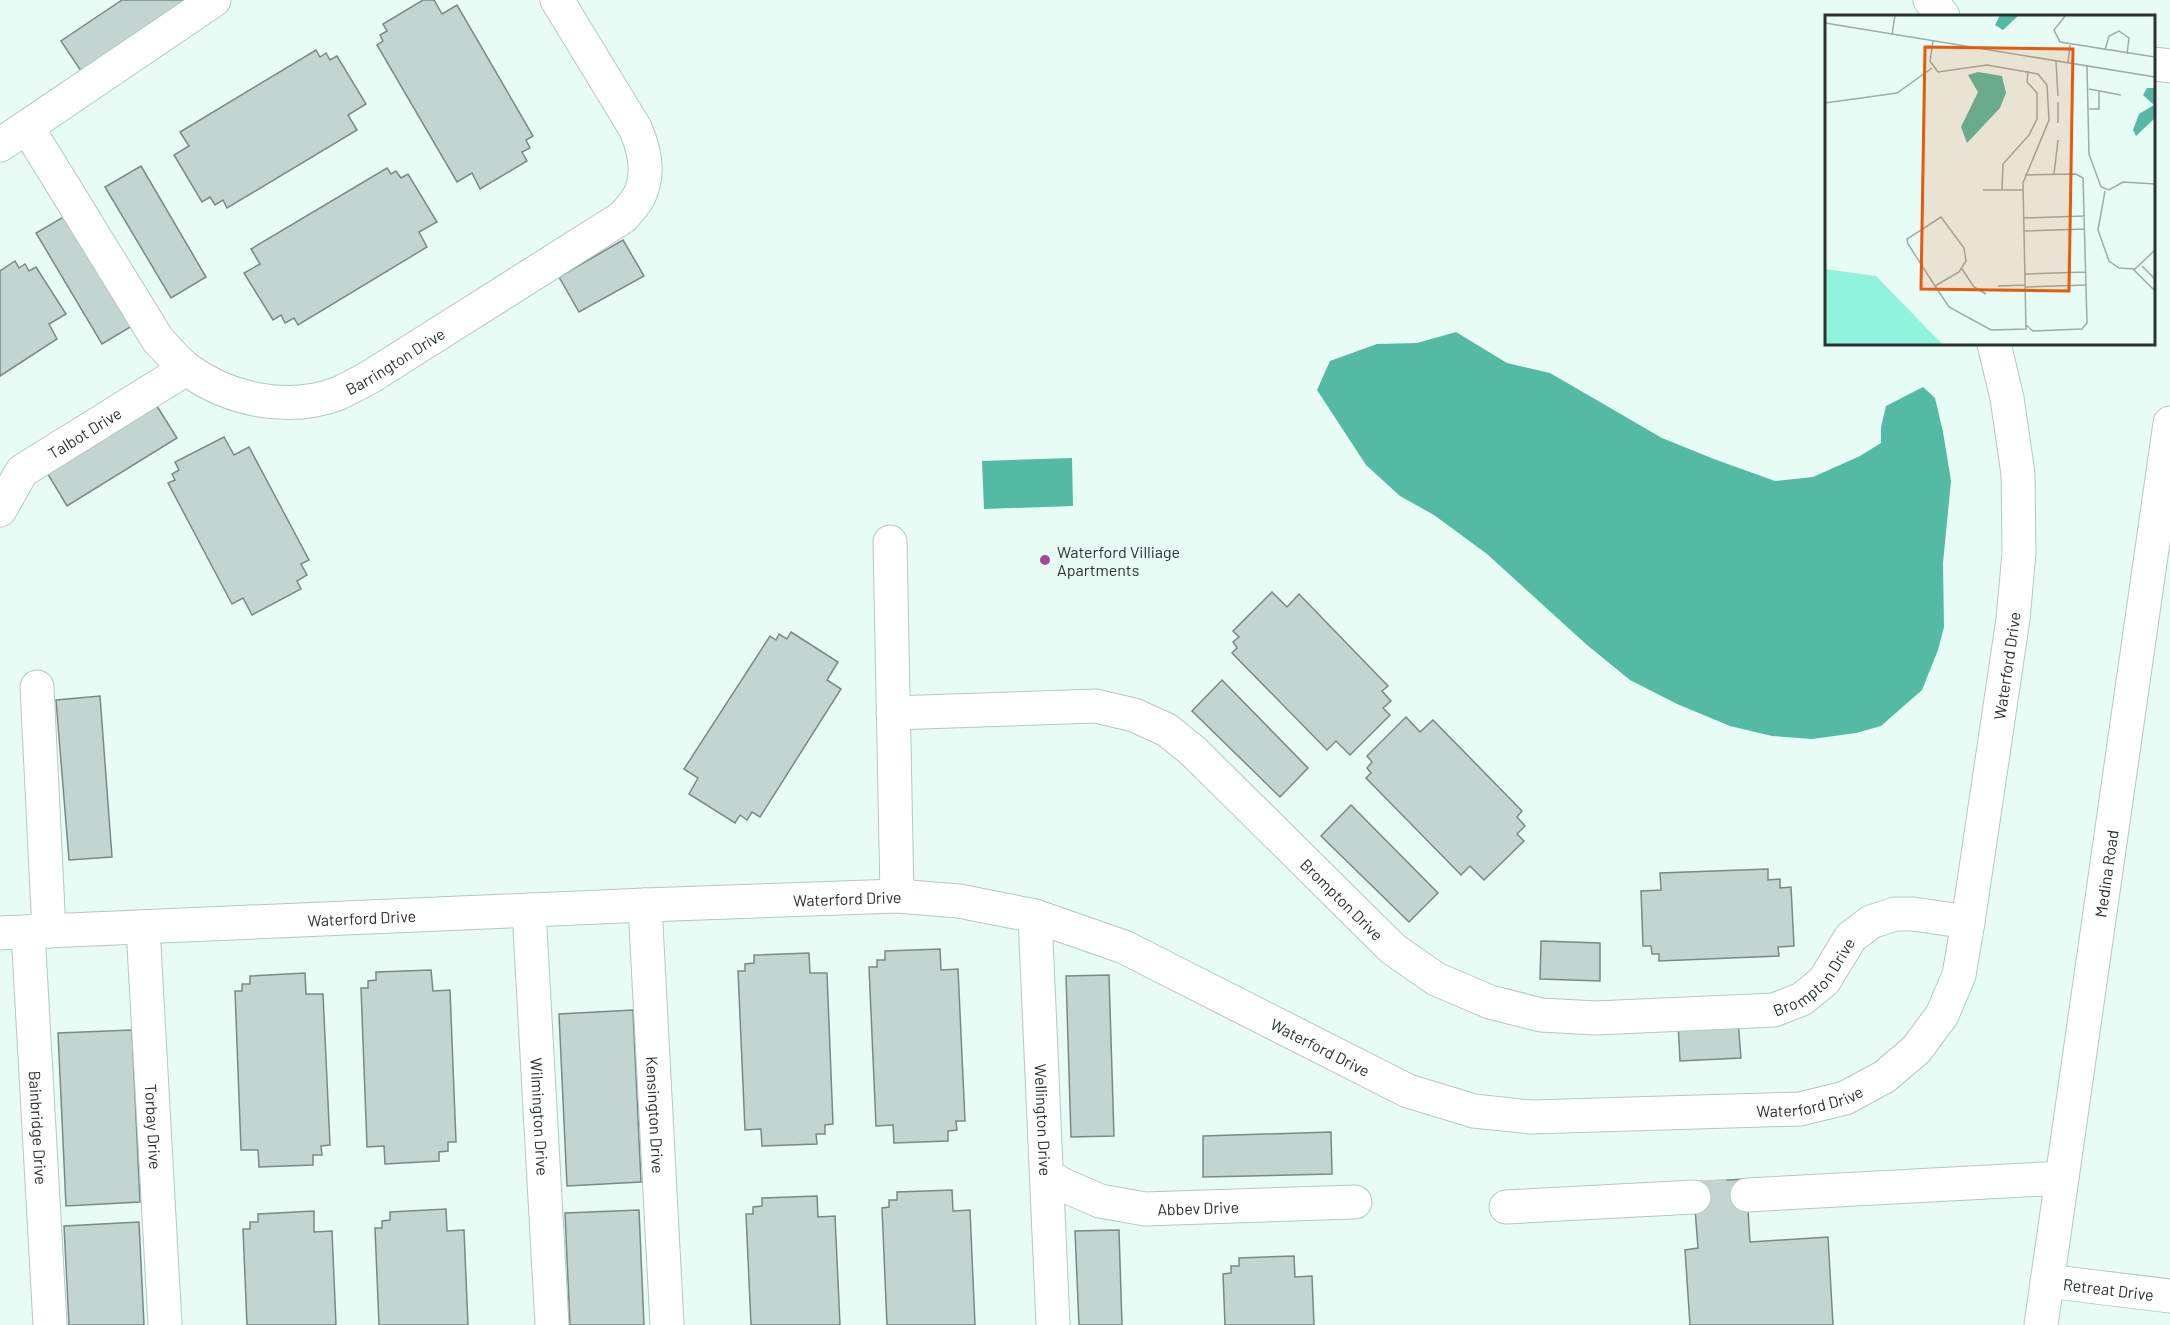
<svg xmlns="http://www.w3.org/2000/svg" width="2170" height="1325" font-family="Barlow,sans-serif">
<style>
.water{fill:#54baa3}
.building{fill:#c2d5d0;stroke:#788a85;stroke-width:1.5}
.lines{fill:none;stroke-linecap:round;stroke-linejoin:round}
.minor-tunnel{stroke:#c2d4cf;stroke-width:33;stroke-dasharray:33 16;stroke-linecap:butt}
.minor-casing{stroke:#b5c8c3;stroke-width:35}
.highway-casing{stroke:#b5c8c3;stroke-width:35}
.minor{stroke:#fff;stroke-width:33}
.highway{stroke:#fff;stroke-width:33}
.poi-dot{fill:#a643a9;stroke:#e8fcf6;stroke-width:2}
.labels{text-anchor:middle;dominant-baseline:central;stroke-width:5;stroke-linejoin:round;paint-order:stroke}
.street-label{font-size:16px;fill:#2b3331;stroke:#e8fcf6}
.poi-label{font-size:16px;fill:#2b3331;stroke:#e8fcf6;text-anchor:start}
.inset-road{fill:none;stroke:#9caca7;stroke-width:1.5}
.view{fill:#e8590c;fill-opacity:0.15;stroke:#e8590c;stroke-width:3}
.inset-edge{fill:none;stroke:#2b3331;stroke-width:3}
</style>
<rect width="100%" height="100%" fill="#e8fcf6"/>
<g class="water">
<polygon points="1456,332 1507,363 1550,373 1662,438 1714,459 1775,481 1813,477 1860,456 1881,443 1881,427 1886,406 1923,387 1935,398 1943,432 1951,481 1943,563 1944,627 1938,650 1922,690 1881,726 1856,733 1812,739 1772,736 1730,726 1677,704 1630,680 1587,645 1487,554 1434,515 1400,496 1366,465 1317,390 1330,361 1377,344 1417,343"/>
<polygon points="1072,458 1073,506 984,509 982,461"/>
</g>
<g class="building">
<polygon points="122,0 201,0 85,77 61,41"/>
<polygon points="423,0 434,0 442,14 457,5 533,136 526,140 530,148 522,152 527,161 480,189 472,173 457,182 377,45 383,41 380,35 387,31 383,24"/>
<polygon points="316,50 320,57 326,53 330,60 337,56 366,104 348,115 357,130 227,208 223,200 215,205 210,197 202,202 174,155 189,146 180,132"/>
<polygon points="141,166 206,277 171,298 105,187"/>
<polygon points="387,168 391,174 396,171 401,178 408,174 437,222 419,232 427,247 298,325 294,318 285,323 281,315 273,320 244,273 260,264 251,249"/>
<polygon points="72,212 137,323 102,344 36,233"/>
<polygon points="623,240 644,276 579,312 559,277"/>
<polygon points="15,261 19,268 25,264 29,271 36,267 66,314 49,324 57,339 0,376 0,271"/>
<polygon points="155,403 177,438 67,506 46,471"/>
<polygon points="224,437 234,455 249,447 309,560 301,564 307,575 297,581 301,589 252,615 243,598 232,604 168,483 175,480 172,474 179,470 175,462"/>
<polygon points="1272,592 1287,607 1299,594 1388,686 1382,691 1391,701 1383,708 1390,715 1350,755 1336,741 1327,750 1232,653 1237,648 1233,642 1239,637 1233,631"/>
<polygon points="791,632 838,662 827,680 841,689 760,817 752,812 747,820 740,815 735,823 689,794 698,778 684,769 770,636 776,640 779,634 787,639"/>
<polygon points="1222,680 1308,768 1280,797 1192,711"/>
<polygon points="100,696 112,857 69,860 56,700"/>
<polygon points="1406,717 1420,732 1433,720 1522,811 1517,817 1525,826 1517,834 1524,841 1484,880 1470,866 1461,875 1366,778 1371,773 1367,768 1372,762 1367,756"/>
<polygon points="1351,805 1438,893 1409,922 1321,836"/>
<polygon points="1768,869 1768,880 1780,879 1780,888 1791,887 1794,946 1778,947 1779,956 1659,961 1659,954 1652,954 1651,946 1643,946 1641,891 1661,890 1660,873"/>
<polygon points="1541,941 1600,943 1600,981 1540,979"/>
<polygon points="940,949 941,970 958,969 965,1121 956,1121 957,1130 948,1131 948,1141 894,1143 893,1125 876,1126 869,967 877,967 877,960 885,960 885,951"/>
<polygon points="809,953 810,973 827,973 833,1124 825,1125 825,1134 816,1134 817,1144 762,1146 761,1129 745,1130 738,971 745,971 745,964 754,963 754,955"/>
<polygon points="431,970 433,991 450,990 456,1142 448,1142 448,1151 439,1152 439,1161 385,1164 384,1146 367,1147 361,988 368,988 368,981 376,980 376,972"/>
<polygon points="305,973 306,994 323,994 330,1145 321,1146 322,1155 313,1155 313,1165 259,1167 258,1150 241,1150 235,991 242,991 242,984 250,984 250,976"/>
<polygon points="1109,975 1114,1136 1071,1137 1066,976"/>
<polygon points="633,1010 641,1182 567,1186 559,1014"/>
<polygon points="1738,1020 1741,1058 1680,1061 1678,1023"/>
<polygon points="132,1030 140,1202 66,1206 58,1033"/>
<polygon points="1331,1132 1332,1174 1203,1177 1203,1136"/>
<polygon points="1746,1179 1750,1242 1828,1237 1833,1325 1690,1325 1685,1250 1698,1248 1693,1182"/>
<polygon points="952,1190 953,1211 970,1210 975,1325 887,1325 882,1208 889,1207 889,1200 897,1200 897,1192"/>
<polygon points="817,1196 818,1217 835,1216 840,1325 751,1325 746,1214 753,1214 753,1207 762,1206 762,1198"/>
<polygon points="446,1209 447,1231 464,1230 468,1325 379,1325 375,1228 382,1228 382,1221 390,1220 390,1212"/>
<polygon points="639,1210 644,1325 570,1325 565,1213"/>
<polygon points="314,1211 314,1232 332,1231 336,1325 247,1325 243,1229 250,1229 250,1222 258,1222 258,1214"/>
<polygon points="139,1222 144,1325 69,1325 64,1226"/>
<polygon points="1119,1230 1122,1325 1079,1325 1075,1231"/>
<polygon points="1294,1256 1295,1277 1312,1276 1314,1325 1225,1325 1223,1274 1231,1273 1231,1266 1239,1266 1239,1258"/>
</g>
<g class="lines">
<polyline class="minor-tunnel" points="1694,1197 1747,1195"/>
<g class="minor-casing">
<g id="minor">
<polyline points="1930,0 1943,16"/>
<polyline points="2154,64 2170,66"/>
<path id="s1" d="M27,127L158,340C168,350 177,362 188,370C230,400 287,412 337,394C348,389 359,383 370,377L623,217C628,211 634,205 638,198C650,176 645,150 635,128L557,0"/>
<polyline points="0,145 214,0"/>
<path id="s2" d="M0,510L22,471L186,369"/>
<polyline points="890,542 897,896"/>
<polyline points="37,687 49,931"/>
<path id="s3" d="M893,713L1096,706L1134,715L1167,730L1193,751L1393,949L1436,979L1490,1002L1541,1015L1596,1018L1774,1010L1802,999L1824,981L1851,937L1871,922L1895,914H1913L1968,922"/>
<path id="s4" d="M645,905L667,1325"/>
<path id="s5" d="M529,910L552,1325"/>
<path id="s6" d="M1035,916L1053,1325"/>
<path id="s7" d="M143,927L165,1325"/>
<path id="s8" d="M28,932L50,1325"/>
<path id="s9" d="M0,933L645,905L897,896L959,901L1035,916L1124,947L1408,1091L1474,1111L1531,1117L1800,1109L1845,1098L1884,1077L1916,1050L1942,1015L1959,975L1968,922L2013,619L2019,553L2018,474L2007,398L1994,344"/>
<path id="s10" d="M1047,1175L1061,1184L1100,1201L1145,1209L1355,1202"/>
<polyline points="1747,1195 2062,1178"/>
<polyline points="1506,1207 1694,1197"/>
<path id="s11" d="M2047,1281L2170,1296"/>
</g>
</g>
<g class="highway-casing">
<g id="highway">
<path id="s12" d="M2041,1325L2170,423"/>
</g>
</g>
<use href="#minor" class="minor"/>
<use href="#highway" class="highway"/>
</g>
<circle class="poi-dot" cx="1045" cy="560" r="6"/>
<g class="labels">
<g class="street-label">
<text stroke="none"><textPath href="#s1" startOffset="516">Barrington Drive</textPath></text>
<text stroke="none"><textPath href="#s2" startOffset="118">Talbot Drive</textPath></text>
<text stroke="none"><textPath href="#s9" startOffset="2378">Waterford Drive</textPath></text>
<text stroke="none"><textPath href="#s12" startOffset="456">Medina Road</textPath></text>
<text stroke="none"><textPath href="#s9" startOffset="848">Waterford Drive</textPath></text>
<text stroke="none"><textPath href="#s3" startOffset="522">Brompton Drive</textPath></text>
<text stroke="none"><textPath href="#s9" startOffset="362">Waterford Drive</textPath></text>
<text stroke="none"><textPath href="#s3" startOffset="1044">Brompton Drive</textPath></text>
<text stroke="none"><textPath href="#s9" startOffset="1352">Waterford Drive</textPath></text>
<text stroke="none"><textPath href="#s9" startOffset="1856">Waterford Drive</textPath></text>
<text stroke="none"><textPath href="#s4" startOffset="210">Kensington Drive</textPath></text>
<text stroke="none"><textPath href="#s5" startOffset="207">Wilmington Drive</textPath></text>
<text stroke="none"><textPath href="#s6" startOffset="204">Wellington Drive</textPath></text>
<text stroke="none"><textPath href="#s7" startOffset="200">Torbay Drive</textPath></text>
<text stroke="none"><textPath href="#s8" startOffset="196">Bainbridge Drive</textPath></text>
<text stroke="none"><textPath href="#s10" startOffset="158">Abbev Drive</textPath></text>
<text stroke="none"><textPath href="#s11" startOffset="62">Retreat Drive</textPath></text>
</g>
<g class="poi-label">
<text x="1057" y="551">Waterford Villiage<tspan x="1057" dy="18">Apartments</tspan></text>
</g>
</g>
<g transform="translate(1825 15)">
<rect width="330" height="330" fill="#e8fcf6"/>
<path d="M0,254L51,261L118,330H0Z" fill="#90f4dc"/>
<path d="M175,0H194L178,15L170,10ZM153,57L177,61L181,78L175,93L142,128L136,112L153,77L143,60ZM322,73H330V103L311,121L308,115L314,99L329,90L318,80Z" fill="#54baa3"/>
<path class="inset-road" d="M241,0L229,15L235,27L330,42M0,8L330,62M67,20L70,0M108,26L105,46L113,57L162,50L213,59L222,70L224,105L198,168L201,314L166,315L124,292L110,271L83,229L82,224L116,202L139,233L141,246L134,257L110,271M280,35L284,21L294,16L304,23L302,39M231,46L233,81M243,48L245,30M262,51L264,139L276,172L284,175L298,167L330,169M264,74L296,80M233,87V108M0,88L72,78L107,53M264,94H274V76M229,159L233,125M200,160L251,159L258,163L262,308L257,314L208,316L201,310M158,175H198M177,175L178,149L204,120L212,104V78L202,67L203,56M280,176L273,215L284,246L294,253L310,254L330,235M198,203L260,201M198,216L260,214M317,251L330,264M137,254L149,272L161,279M308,254L330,276M200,259L261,257M173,271L200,270M200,272L262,270"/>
<path class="view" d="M100,32L248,34L244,276L96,274Z"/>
<rect width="330" height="330" class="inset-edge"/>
</g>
</svg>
